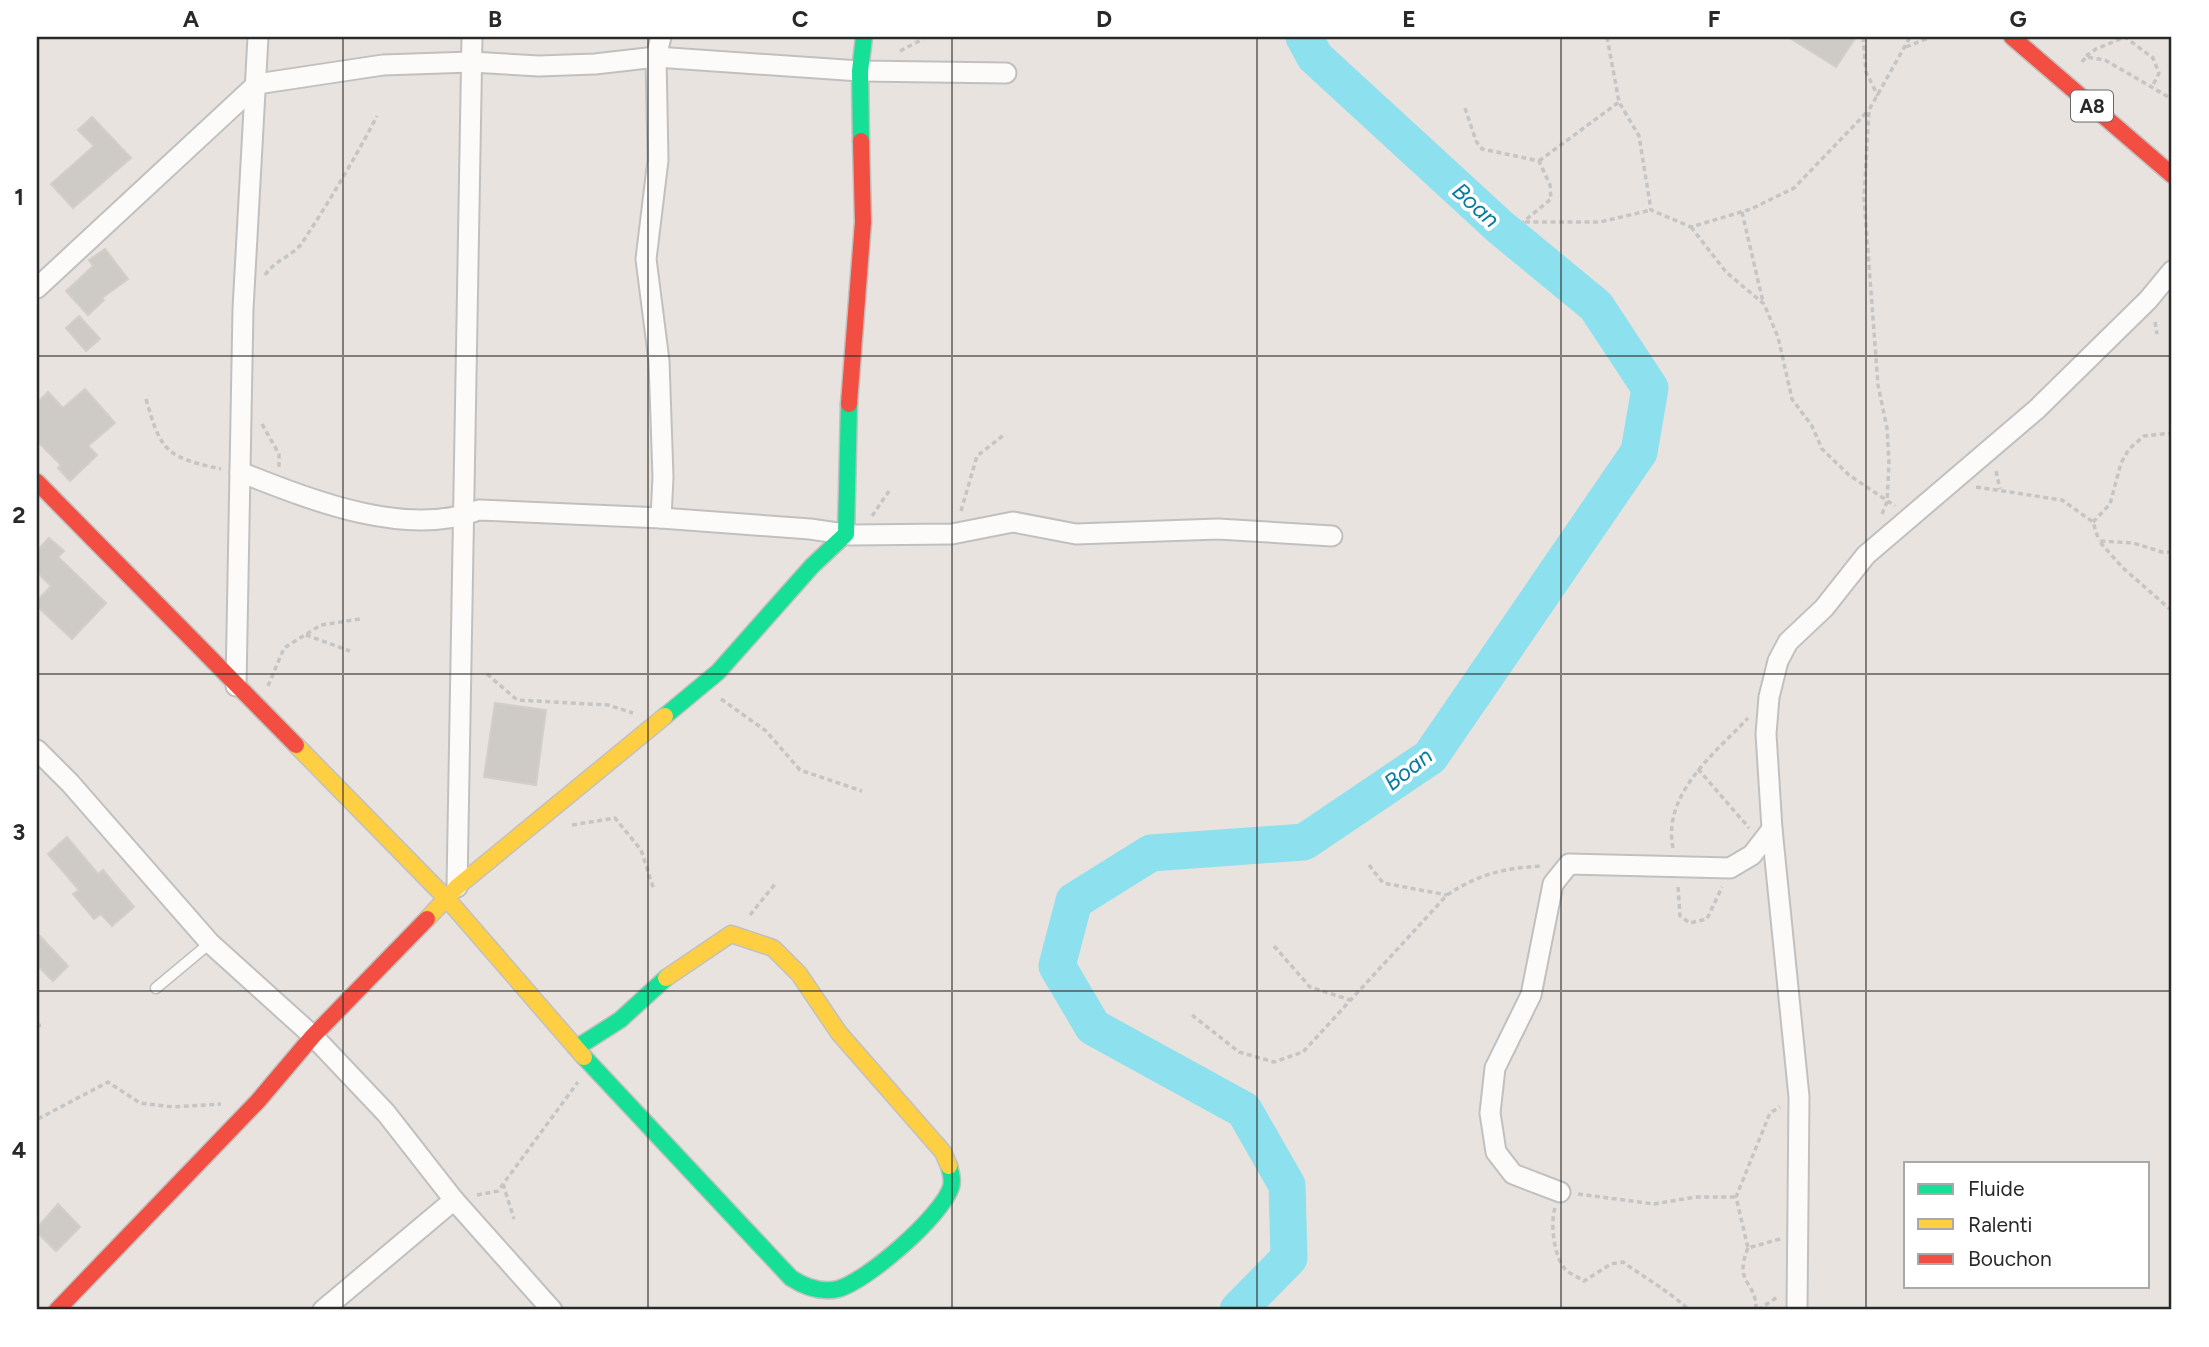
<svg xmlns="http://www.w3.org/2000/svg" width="2209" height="1347" font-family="Figtree,sans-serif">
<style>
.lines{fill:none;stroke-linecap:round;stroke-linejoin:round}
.river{stroke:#8de0ee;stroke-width:37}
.building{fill:#cecbc7;stroke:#d3ceca;stroke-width:2}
.lane-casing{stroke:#c1c0c0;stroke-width:13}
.street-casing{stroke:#c1c0c0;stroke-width:23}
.fast-casing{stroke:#c1c0c0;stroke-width:19}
.slow-casing{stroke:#c1c0c0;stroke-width:19}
.jam-casing{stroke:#c1c0c0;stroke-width:19}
.path{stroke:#c6c5c5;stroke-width:3.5;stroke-dasharray:5 3.5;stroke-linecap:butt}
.lane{stroke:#fcfbfa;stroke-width:10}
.street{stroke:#fcfbfa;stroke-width:19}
.fast{stroke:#16e098;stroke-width:16}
.slow{stroke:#ffcf43;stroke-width:16}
.jam{stroke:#f24e42;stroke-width:16}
.grid{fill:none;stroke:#292929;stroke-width:2;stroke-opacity:0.55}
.labels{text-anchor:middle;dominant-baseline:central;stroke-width:7;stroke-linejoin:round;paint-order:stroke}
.shield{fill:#fff;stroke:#696969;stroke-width:2}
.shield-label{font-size:19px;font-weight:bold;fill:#292929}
.water-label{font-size:23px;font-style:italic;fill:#067ba0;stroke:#fff}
.neatline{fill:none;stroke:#292929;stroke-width:2.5}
.grid-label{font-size:23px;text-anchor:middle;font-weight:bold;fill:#292929}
</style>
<rect width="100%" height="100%" fill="#e8e3de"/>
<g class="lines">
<polyline class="river" points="1238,1310 1289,1258 1287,1185 1244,1110 1093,1027 1057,966 1074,901 1151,853 1304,842 1430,757 1639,452 1650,388 1596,306 1500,227 1315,57 1304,37"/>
</g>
<g class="building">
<polygon points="1788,37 1856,37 1836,67"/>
<polygon points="92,117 131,158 73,208 51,184 94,146 78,130"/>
<polygon points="105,249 128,279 102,298 104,300 88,315 66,291 93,266 89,260"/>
<polygon points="79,316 100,339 86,351 66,328"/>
<polygon points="85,389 115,423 88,446 97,455 70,481 58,468 61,465 37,441 37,403 48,392 63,408"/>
<polygon points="49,538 64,551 58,557 106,603 72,639 37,606 37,601 51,586 37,572 37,551"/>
<polygon points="495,703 546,710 536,785 484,777"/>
<polygon points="67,837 98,874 103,870 134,907 112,926 101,914 94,919 73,894 79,890 48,854"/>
<polygon points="37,933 68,966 53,981 37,965"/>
<polygon points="58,1204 80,1227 56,1251 37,1232 37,1228"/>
</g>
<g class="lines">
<g class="lane-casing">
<polyline id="lane" points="156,988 210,943"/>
</g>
<g class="street-casing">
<g id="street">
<polyline points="37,288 257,84 383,65 471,62 539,66 595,64 656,57 860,71 1006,73"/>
<path d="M240,472C309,499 405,539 479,510L661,518L663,477L659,361L646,259L658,160L656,57L661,37"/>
<polyline points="661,518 810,529 851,535 952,534 1013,522 1076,534 1218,529 1332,536"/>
<polyline points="236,686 243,309 258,37"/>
<polyline points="37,750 70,783 210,943 313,1036 386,1113 454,1200 552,1310"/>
<polyline points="457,887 472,37"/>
<polyline points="1560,1192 1513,1174 1496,1152 1490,1113 1495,1068 1531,995 1553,884 1569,864 1730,868 1752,855 1772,829"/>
<polyline points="323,1310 454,1200"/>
<polyline points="1797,1310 1799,1097 1772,829 1766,734 1769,697 1778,661 1788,642 1824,608 1866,555 2037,409 2148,300 2172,271"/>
</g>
</g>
<g class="fast-casing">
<g id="fast">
<polyline points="861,141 860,71 864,37"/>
<polyline points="665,716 718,672 812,566 846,534 849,404"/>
<polyline points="576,1048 620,1020 666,978"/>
<path d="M584,1057L791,1278C805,1287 821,1293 838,1289C867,1281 942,1216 951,1187C953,1180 951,1173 949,1166"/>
</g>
</g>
<g class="slow-casing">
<g id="slow">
<polyline points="296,745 448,900 584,1057"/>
<polyline points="427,919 457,887 665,716"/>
<polyline points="666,978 731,934 773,948 799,974 839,1033 943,1152 949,1166"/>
</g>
</g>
<g class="jam-casing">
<g id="jam">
<polyline points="2012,37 2172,175"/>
<polyline points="849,404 863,222 861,141"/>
<polyline points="37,482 296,745"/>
<polyline points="57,1310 258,1101 313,1036 427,919"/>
</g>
</g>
<g class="path">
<polyline points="1607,37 1619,102 1639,136 1651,210 1691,227 1751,209 1794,188 1868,111"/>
<polyline points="1863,37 1866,72 1878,96"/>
<polyline points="1906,47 1931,37"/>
<polyline points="900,51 923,39"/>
<polyline points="2086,56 2096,49 2125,37 2153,58 2159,73 2152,87"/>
<polyline points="2082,62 2086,57 2105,60 2172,99"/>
<polyline points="1465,108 1476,141 1482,149 1539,161 1550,185 1551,199 1523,222"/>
<polyline points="1539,161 1619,102"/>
<polyline points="1742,212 1763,302"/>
<polyline points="1525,222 1600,222 1651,210"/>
<polyline points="1691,227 1726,272 1764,304 1778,337 1792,399 1812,426 1822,449 1849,475 1895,506"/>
<path d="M265,275C276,259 293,256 302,243C329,202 354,160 377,116"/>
<polyline points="2155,322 2157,334"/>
<path d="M146,399C161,452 166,457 221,469"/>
<polyline points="262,424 279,454 279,468"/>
<polyline points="1996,471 2000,489"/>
<polyline points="1976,487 2062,500 2093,522 2099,541"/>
<polyline points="961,511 977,456 1005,434"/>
<polyline points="1882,514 1887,502 1889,462 1887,428 1878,385 1864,198 1869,110 1910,37"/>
<polyline points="872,516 889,491"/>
<polyline points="2093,522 2110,504 2121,463 2129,449 2144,436 2172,433"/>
<polyline points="2172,552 2162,552 2133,543 2099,541 2122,567 2172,611"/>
<polyline points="306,635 350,651"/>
<polyline points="487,674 517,700 608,705 633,713"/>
<polyline points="268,686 284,648 321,625 360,619"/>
<polyline points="721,699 766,731 800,770 862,791"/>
<polyline points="1698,769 1749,828"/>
<polyline points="572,825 615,818 641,850 654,890"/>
<path d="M1673,848C1662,794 1715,753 1748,718"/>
<polyline points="1369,865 1383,883 1447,895"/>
<polyline points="1678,887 1680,916 1690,923 1707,919 1722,887"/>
<polyline points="750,915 775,884"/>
<polyline points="1274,946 1310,987 1350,1000"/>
<path d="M1192,1015L1239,1052L1274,1062L1303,1052L1447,895C1479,874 1504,868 1542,866"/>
<polyline points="37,1026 41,1025"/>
<polyline points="38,1119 108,1082 140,1103 173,1107 221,1104"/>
<polyline points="503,1184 514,1219"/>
<polyline points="1578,1194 1654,1204 1696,1197 1736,1197"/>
<polyline points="477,1195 498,1191 578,1082"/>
<path d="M1555,1208C1550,1223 1554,1257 1565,1269C1570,1274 1578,1277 1584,1281L1611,1264L1623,1262C1645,1278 1669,1291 1689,1310"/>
<polyline points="1780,1239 1748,1248 1736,1197 1770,1113 1780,1107"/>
<path d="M1748,1248C1733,1285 1757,1280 1756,1310"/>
<polyline points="1758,1310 1779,1296"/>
</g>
<use href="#lane" class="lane"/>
<use href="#street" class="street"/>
<use href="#fast" class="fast"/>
<use href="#slow" class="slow"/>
<use href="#jam" class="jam"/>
</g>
<path class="grid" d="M343,37V1310M648,37V1310M952,37V1310M1257,37V1310M1561,37V1310M1866,37V1310M37,356H2172M37,674H2172M37,991H2172"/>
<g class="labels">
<rect class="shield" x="2071" y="90.5" width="42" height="31" rx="5"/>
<g class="shield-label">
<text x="2092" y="106">A8</text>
</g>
<g class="water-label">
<text transform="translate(1476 205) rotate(42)">Boan</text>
<text transform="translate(1408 769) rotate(-38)">Boan</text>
</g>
</g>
<rect width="2209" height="1347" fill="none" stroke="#ffffff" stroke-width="77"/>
<rect x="1904" y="1162" width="245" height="126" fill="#ffffff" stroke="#a9a9a9" stroke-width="2"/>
<rect x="1918" y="1184" width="35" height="10" fill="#16e098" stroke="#a9a9a9" stroke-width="2"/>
<text x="1968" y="1196" font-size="21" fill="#292929">Fluide</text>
<rect x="1918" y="1219" width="35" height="10" fill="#ffcf43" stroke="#a9a9a9" stroke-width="2"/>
<text x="1968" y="1232" font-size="21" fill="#292929">Ralenti</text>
<rect x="1918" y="1254" width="35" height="10" fill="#f24e42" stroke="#a9a9a9" stroke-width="2"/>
<text x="1968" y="1266" font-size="21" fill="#292929">Bouchon</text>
<rect x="38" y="38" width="2132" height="1270" class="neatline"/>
<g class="grid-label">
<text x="191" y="27">A</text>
<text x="495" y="27">B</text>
<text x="800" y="27">C</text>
<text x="1104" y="27">D</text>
<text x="1409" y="27">E</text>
<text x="1714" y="27">F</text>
<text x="2018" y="27">G</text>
<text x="19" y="205">1</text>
<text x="19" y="523">2</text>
<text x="19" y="840">3</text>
<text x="19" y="1158">4</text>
</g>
</svg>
